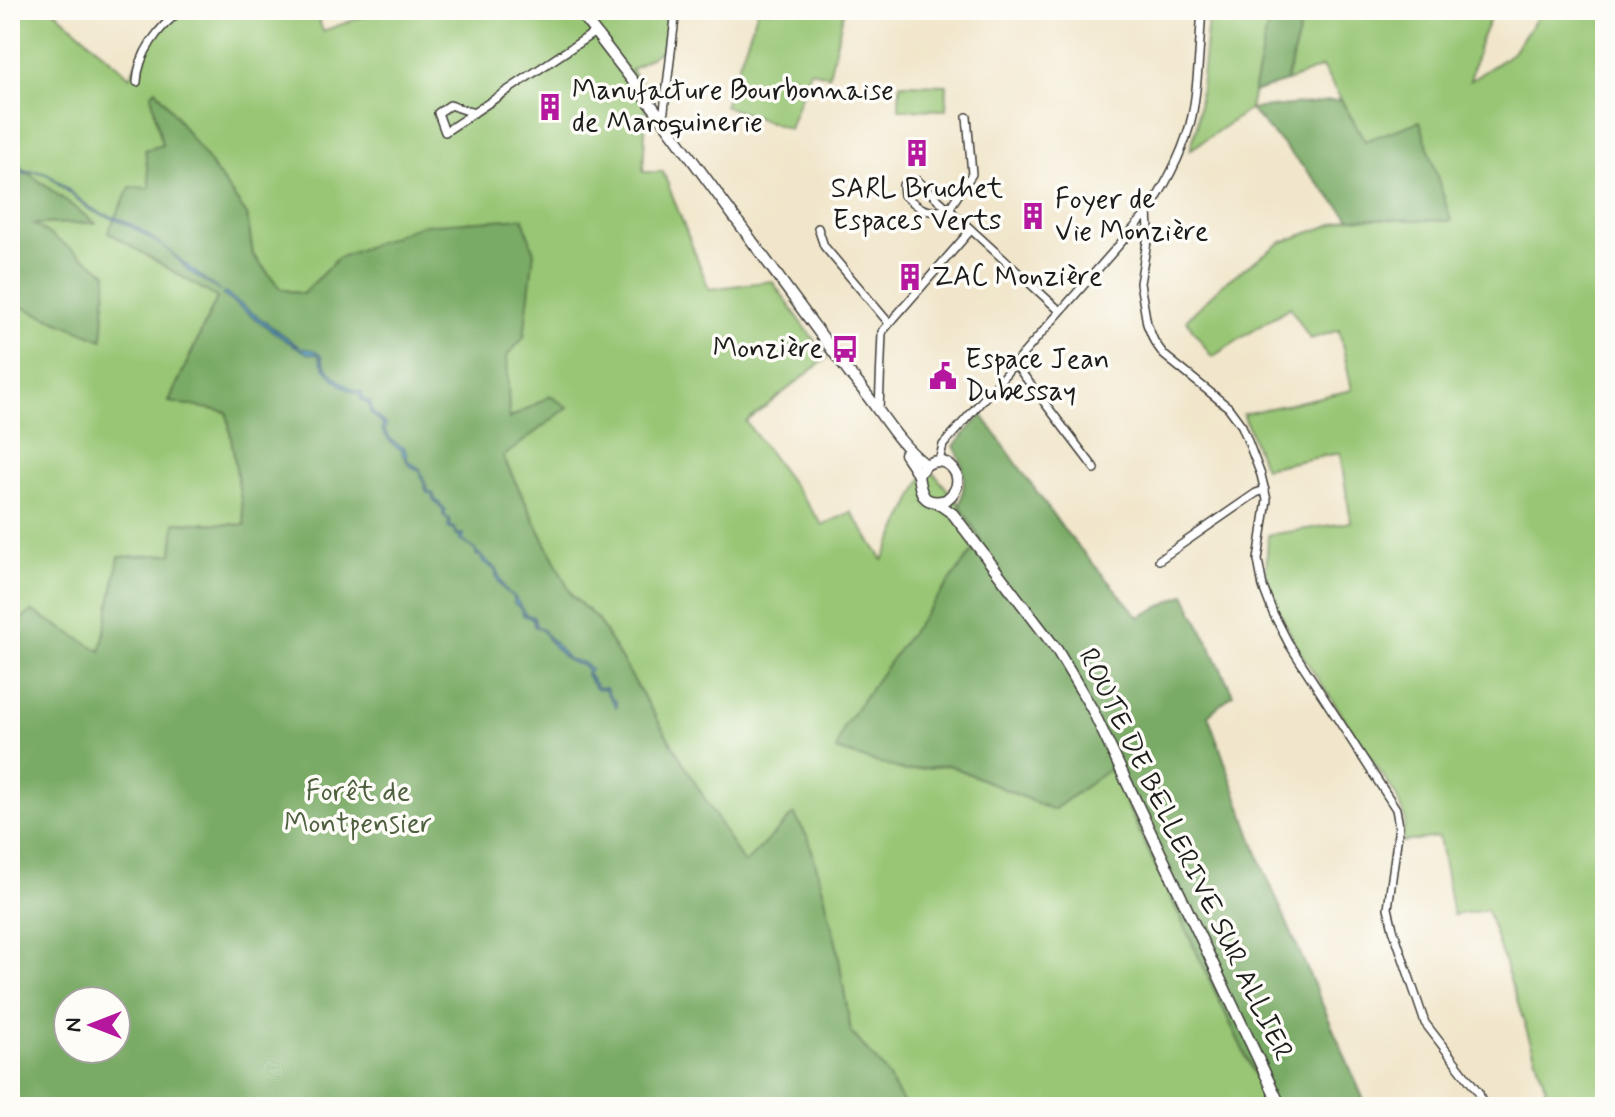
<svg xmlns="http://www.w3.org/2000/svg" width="1615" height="1117" font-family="Mynerve,sans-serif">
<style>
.green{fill:#98c674;stroke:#5a7148;stroke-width:2}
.forest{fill:#7aab66;stroke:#4b6441;stroke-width:2;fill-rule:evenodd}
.water{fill:#51a6cd;stroke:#366174;stroke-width:2}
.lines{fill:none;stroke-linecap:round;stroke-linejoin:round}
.street-casing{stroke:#3c3a36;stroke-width:10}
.secondary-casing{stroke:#3c3a36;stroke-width:13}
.street{stroke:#fff;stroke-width:7}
.secondary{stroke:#fff;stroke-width:10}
.labels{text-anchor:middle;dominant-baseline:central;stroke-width:7;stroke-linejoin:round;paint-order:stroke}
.poi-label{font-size:28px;fill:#1c1c1c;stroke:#fdfcf7;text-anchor:start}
.park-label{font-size:28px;fill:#4e603f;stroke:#fdfcf7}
.street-label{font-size:28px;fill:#1c1c1c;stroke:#fdfcf7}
</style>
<rect width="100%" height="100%" fill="#fdfcf7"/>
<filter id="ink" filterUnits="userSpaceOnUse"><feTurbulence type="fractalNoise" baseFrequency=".0125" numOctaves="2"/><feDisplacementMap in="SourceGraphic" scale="16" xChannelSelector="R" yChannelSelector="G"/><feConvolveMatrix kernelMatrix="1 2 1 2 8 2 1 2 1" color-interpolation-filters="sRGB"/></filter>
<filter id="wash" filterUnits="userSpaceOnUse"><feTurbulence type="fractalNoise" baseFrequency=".006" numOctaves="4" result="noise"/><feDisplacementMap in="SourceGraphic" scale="32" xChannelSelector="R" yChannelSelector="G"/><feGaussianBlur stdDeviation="1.8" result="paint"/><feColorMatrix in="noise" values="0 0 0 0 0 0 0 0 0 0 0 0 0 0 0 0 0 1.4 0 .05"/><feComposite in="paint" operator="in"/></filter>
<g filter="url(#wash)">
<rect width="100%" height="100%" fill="#f1e6cb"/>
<g class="green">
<path d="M10,10H54L130,77C141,52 153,28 175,10H315L323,31L382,10H669L664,49L631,70L647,90L643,172H663L709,289L772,281L827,358L746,422L823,525L851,512L883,560L928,466L960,505L981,540L968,558L906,771L949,765L1052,810L1109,768L1270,1107H906L884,1070L851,1032L837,947L824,894L809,840L794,815L744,865L597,619L572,596L503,457L549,397L509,419L507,355L524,337L338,258L303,294L281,289L253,255L247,215L156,89L151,94L162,146L217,298L169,401L227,412L245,525L176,522L172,554L101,652L32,611L16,623L10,619V302L102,339L32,223L94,222L10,159Z"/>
<polygon points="758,10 844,10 829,76 810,70 789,129 724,106"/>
<polygon points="1209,10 1271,10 1250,109 1190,150 1197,126"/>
<polygon points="1305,10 1494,10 1480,42 1470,81 1511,54 1543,10 1605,10 1605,1107 1552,1107 1487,910 1453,915 1439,837 1402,842 1405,819 1396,795 1298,649 1274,601 1266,575 1268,535 1351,522 1340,453 1264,468 1243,414 1352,390 1339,330 1310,339 1290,307 1212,357 1186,320 1224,283 1280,243 1350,218 1451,221 1365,141 1322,67 1286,82"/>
<polygon points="900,84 947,85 946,110 899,109"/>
</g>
<g class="forest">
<polygon points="1271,10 1305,10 1286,82 1253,92"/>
<path d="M156,89L247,215L253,255L281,289L303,294L338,258L421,225L523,218L534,252L524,337L507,356L509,419L550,396L568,407L503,457L572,596L597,619L744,864L794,814L809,840L824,894L837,947L851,1032L884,1070L906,1107H10V619L16,623L32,611L101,651L119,557L172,554L175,522L245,525L227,412L169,402L217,298L108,232L130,187L150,188L145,150L162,145L151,94ZM68,1001H116V1049H68Z"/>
<polygon points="1341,100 1365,141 1420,121 1451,221 1350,218 1250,109"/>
<polygon points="10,159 95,223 34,224 107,273 102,340 10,302"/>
<path d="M982,415L1064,530L1139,617L1185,594L1233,694L1208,715L1264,870L1367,1107H1270L1110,769L1053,810L949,765L906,771L836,750L844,726L906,639L981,540L960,505C966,481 966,467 954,446Z"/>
</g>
<g class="water">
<path d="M10,149L15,156L16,166L24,172C51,165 68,194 91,208C103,216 119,217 131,224C164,243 189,270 220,291L190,272L169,250L129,225L90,210L47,174L31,171L25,174L14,165Z"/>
<path d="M225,293L301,348L313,350L321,355C324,370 347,390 362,392L363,399L370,402L372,412L386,425L384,430C390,439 395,445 405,448L407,460L420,469L428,491L433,493L435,499L446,510L444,515L450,519L451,527L455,528L457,534H464L463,540L496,569L506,592L514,596L525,614L534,617L536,626C543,629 561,651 568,659L583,663L591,669L587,673L595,684L596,687L606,688L609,695L616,702L617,708L605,690L595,688L586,675L587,669C581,662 576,666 569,661C559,654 548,642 543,630L534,626L533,619L523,615L522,610L514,603V597C503,591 497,582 495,570L482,561L481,556H477L475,550L460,540L461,536H456L454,530L448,528L449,521L443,516V510L433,500L432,494L427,493L420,471L409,465L402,453L403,450C393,447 388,439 382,430L383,425L371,414L368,403L361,400L360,394C343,390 323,372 319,355L307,353L285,340L223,295Z"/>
</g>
</g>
<g filter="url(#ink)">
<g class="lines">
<g class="street-casing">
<g id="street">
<path d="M137,82C138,54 159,26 182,10"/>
<polyline points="474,113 450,105 438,113 445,132 595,32"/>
<polyline points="663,119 676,10"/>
<path d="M949,209C927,215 920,209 904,195L903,185L908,180L918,181L1060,311"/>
<polyline points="949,209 972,174 967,117"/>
<polyline points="1148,212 1149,230 1140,283 1147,324 1154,341 1164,355 1228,407 1242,426 1261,475 1267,500 1258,560 1263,587 1273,613 1289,644 1396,809 1399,826 1388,908 1393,929 1425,1023 1479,1093 1483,1107"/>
<polyline points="818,228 824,246 888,322"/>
<polyline points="1015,364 1095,469"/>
<polyline points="879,410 882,332 971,230"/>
<path d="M939,461L943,445L1148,212C1166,184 1185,149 1192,116C1199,82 1199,45 1202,10"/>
<polyline points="1159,560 1256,493 1265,490"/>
</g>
</g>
<g class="secondary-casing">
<g id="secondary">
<path d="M578,10L663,120L849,373C876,402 894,441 926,465"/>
<path d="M905,454C909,460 916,469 918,476C921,494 923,506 946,500C978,476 934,441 918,476"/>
<polyline points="936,502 953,514 1057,650 1092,709 1281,1107"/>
</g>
</g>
<use href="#street" class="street"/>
<use href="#secondary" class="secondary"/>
</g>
</g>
<defs>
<g id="building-bare" transform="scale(2.16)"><path d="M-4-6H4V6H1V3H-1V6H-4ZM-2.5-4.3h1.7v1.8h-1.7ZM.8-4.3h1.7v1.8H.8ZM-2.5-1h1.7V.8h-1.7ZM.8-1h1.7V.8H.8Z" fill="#b5179e" stroke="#fdfcf7" stroke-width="2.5" paint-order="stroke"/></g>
<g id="bus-bare" transform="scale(2.16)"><path d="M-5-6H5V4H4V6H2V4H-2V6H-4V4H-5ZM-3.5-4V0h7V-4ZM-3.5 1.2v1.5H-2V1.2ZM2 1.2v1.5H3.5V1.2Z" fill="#b5179e" stroke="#fdfcf7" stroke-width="2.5" paint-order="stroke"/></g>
<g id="civic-bare" transform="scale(2.16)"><path d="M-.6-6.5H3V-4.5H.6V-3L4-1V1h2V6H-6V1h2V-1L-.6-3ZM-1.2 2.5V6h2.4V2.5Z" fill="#b5179e" stroke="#fdfcf7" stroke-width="2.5" paint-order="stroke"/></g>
</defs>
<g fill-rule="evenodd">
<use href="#building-bare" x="550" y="107"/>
<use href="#building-bare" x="917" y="153"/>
<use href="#building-bare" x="1033" y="216"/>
<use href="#building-bare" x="910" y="277"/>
<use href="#bus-bare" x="845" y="349"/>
<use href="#civic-bare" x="943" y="376"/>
</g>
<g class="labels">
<g class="poi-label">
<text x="572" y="91">Manufacture Bourbonnaise<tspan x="572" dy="32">de Maroquinerie</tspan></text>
<text x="917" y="189" text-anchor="middle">SARL Bruchet<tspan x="917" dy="32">Espaces Verts</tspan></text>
<text x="1055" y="200">Foyer de<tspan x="1055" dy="32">Vie Monzière</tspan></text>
<text x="932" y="277">ZAC Monzière</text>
<text x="823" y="349" text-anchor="end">Monzière</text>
<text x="965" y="360">Espace Jean<tspan x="965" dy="32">Dubessay</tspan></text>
</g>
<g class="park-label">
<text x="358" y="792">Forêt de<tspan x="358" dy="32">Montpensier</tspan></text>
</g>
<g class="street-label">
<text transform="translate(1185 855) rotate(64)">ROUTE DE BELLERIVE SUR ALLIER</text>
</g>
</g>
<rect width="1615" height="1117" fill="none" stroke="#fdfcf7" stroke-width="40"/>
<g transform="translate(92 1025) rotate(270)"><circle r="38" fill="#fdfcf7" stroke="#a3a29f" stroke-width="2"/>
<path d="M0-6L14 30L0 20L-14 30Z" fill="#b5179e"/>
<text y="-12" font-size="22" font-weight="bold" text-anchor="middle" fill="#1c1c1c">N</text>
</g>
</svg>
